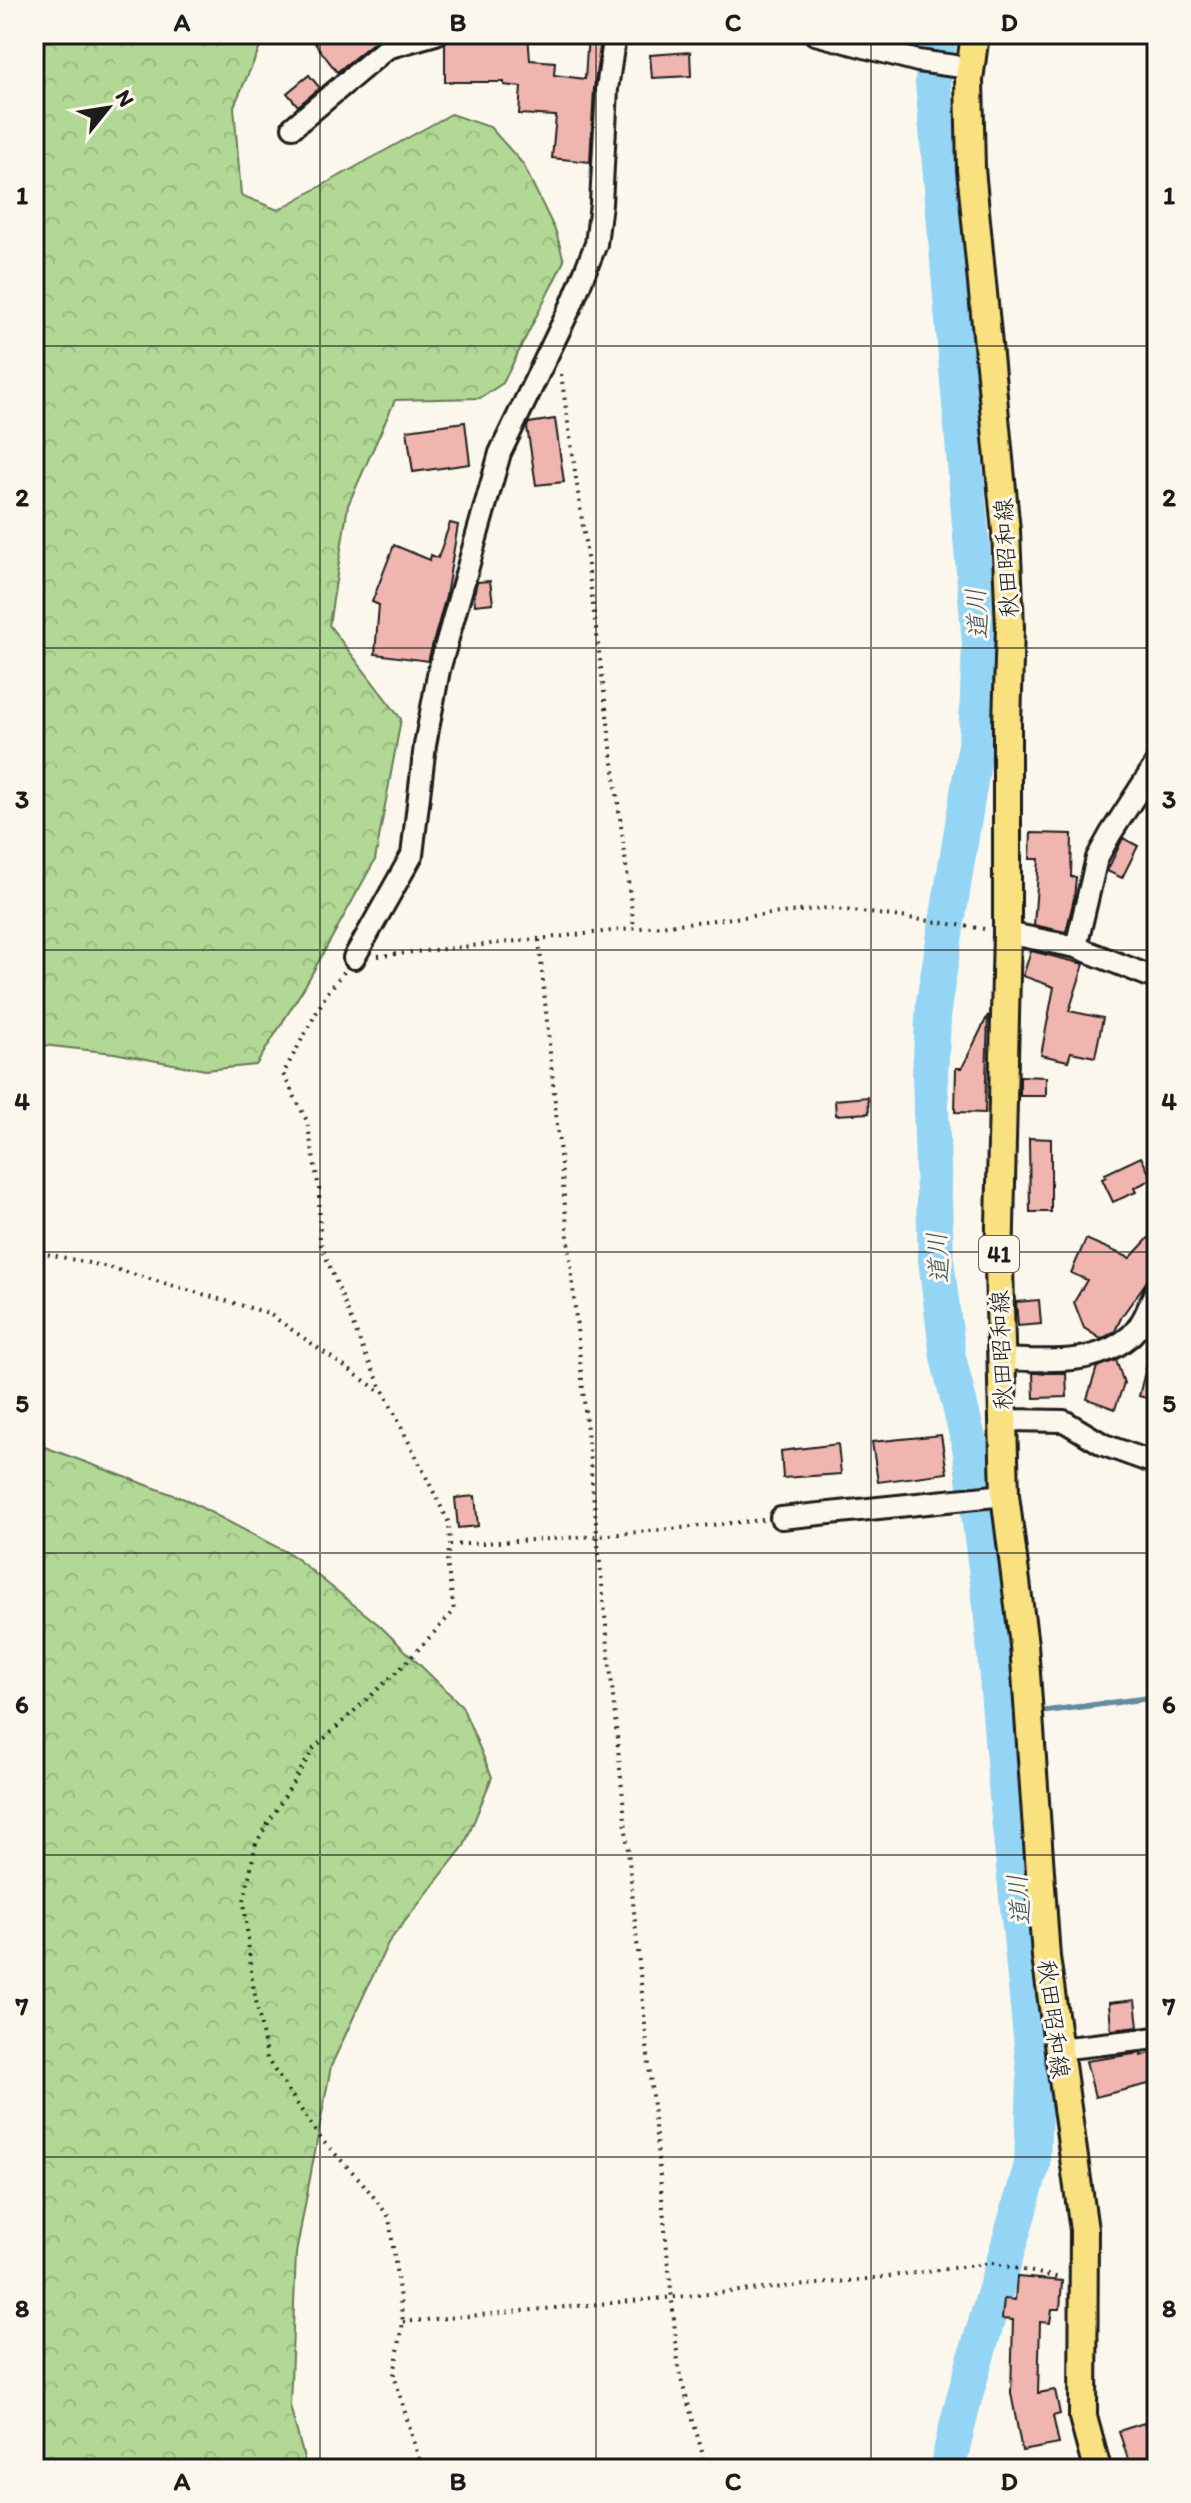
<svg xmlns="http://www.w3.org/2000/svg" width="1191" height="2503" font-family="Itim,'Klee One',sans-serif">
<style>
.forest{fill:url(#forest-crowns);stroke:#667a58;stroke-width:2}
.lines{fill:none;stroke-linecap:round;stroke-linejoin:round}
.stream{stroke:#648b9e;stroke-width:6}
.river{stroke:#94d5f5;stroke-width:36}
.building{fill:#f0b5af;stroke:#1c1c1c;stroke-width:2}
.minor-casing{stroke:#1c1c1c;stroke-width:26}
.major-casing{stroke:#1c1c1c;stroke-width:32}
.path{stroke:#1c1c1c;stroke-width:4;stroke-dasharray:2 6;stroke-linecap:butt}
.minor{stroke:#fbf7ec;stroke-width:20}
.major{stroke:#fae180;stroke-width:26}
.grid{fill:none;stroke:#1c1c1c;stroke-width:2;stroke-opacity:0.55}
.labels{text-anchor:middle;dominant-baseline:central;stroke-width:6;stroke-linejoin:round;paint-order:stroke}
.shield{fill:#fbf7ec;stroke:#5f5e5a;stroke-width:2}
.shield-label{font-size:22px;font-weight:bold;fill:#1c1c1c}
.street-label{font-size:24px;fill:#1c1c1c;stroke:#fbf7ec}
.water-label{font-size:26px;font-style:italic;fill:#40545d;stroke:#fbf7ec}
.neatline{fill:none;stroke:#1c1c1c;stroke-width:3}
.grid-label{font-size:26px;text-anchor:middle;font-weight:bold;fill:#1c1c1c}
</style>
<defs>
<pattern id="forest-crowns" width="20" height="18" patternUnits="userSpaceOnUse" patternTransform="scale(2)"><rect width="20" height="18" fill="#b1d894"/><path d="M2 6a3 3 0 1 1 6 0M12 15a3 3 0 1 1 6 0" fill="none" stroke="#98b97f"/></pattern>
</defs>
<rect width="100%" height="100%" fill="#fbf7ec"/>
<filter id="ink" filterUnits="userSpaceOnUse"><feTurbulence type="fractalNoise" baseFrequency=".0125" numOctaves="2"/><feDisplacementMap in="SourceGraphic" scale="16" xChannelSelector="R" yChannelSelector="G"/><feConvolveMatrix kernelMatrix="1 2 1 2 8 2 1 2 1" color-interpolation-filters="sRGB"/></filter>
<g filter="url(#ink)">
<g class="forest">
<polygon points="34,34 266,34 234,106 241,195 278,210 451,114 490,127 523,164 556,232 564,261 503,383 480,398 395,400 348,505 329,625 401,719 375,860 305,986 256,1065 205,1070 114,1053 34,1044"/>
<polygon points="34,1443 187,1500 292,1555 379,1625 462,1706 492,1777 464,1846 388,1943 331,2066 296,2253 290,2406 307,2469 34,2469"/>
</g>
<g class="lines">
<g class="stream">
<polyline points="1047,1711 1157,1697"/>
<polyline points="1000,1712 1010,1712"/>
</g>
<polyline class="river" points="940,34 933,81 980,644 976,744 934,1002 930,1075 936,1260 948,1357 970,1447 991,1606 1007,1797 1035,2077 1032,2165 963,2402 947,2469"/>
</g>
<g class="building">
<polygon points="308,34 387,34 379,38 337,72"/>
<polygon points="496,34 528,34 530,60 555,62 554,75 585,79 588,34 602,34 594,88 590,162 552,158 556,116 519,114 521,87 504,85 504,82 445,82 445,44 447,39 497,40"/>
<polygon points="690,52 691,76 652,78 650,55"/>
<polygon points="309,75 320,88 298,106 287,93"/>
<polygon points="555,419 564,482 536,485 527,427 529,423"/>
<polygon points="465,422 470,464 413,472 407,430"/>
<polygon points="450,523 458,525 446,596 428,661 375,654 379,605 372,602 394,545 430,560 431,555 438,558"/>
<polygon points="490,581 493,603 475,605 474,594 477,582"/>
<polygon points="1031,833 1072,834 1071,877 1076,877 1074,898 1066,932 1034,925 1039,859 1030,859"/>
<polygon points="1123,838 1138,846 1122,878 1107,871"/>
<polygon points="1031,951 1084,964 1069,1011 1103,1018 1095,1057 1071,1052 1068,1061 1041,1055 1054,987 1023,976"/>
<polygon points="988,1015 985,1113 955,1112 956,1068 962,1068"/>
<polygon points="1020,1076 1046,1077 1046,1096 1020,1096"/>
<polygon points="868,1097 869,1113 836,1115 835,1100"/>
<polygon points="1029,1138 1051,1139 1051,1212 1030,1212"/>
<polygon points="1141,1157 1152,1179 1134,1188 1136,1192 1113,1202 1102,1179 1106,1177 1105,1174"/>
<polygon points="1157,1229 1157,1267 1122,1316 1115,1331 1101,1339 1084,1328 1074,1302 1087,1280 1071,1273 1086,1239 1130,1258"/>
<polygon points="1039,1300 1041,1324 1018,1326 1016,1302"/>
<polygon points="1151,1347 1157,1347 1157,1401 1139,1396"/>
<polygon points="1116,1360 1124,1383 1115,1409 1087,1399 1097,1367"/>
<polygon points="1033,1373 1066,1373 1067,1397 1034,1398"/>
<polygon points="941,1435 947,1473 878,1482 872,1442"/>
<polygon points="838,1444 841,1474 783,1478 781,1451"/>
<polygon points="475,1496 478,1526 458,1528 455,1498"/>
<polygon points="1135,2000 1138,2027 1111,2030 1109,2003"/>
<polygon points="1157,2051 1157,2082 1095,2097 1086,2061 1141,2053 1141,2056"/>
<polygon points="1017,2277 1062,2281 1060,2309 1052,2309 1050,2323 1040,2322 1038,2393 1055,2390 1060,2414 1053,2416 1059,2444 1022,2451 1011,2393 1013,2320 1002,2319 1004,2299 1015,2300"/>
<polygon points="1144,2423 1157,2460 1157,2469 1131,2469 1119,2431"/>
</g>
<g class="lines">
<g class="minor-casing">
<g id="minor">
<polyline points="815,34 918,61 969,68"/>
<polyline points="293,127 387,48 436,34"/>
<polyline points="1007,933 1076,947 1157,979"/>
<polyline points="1076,947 1097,858 1111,833 1157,762"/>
<polyline points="354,958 412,855 425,745 439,670 500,453 571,306 596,244 601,204 607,89 615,34"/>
<path d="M1001,1359C1044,1360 1093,1367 1129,1337C1143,1326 1150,1303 1157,1287"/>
<polyline points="1004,1420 1064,1421 1104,1445 1157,1464"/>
<polyline points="781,1518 1005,1495"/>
<polyline points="1058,2049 1157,2038"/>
</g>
</g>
<g class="major-casing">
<polyline id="major" points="975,34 969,80 971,169 1006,531 1010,628 1007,723 1007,933 999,1267 1005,1495 1024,1645 1046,1957 1084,2230 1083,2417 1097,2469"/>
</g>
<g class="path">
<polyline points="561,374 584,534 634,928"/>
<polyline points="539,940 679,2372 707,2469"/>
<path d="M378,956L827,908C880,914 932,921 985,929"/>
<polyline points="344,972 327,993 283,1074 307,1121 319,1189 320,1242 364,1352 449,1523 450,1545 447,1562 454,1611 403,1666 314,1748 256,1843 244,1901 252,1979 267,2059 320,2138 362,2182 389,2217 403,2322 394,2375 422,2469"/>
<polyline points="34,1247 42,1253 108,1267 268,1313 382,1393"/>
<polyline points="450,1545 598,1536 763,1520"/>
<polyline points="403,2322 860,2280 992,2263 1060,2278"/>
</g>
<use href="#minor" class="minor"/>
<use href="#major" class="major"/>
</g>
</g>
<path class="grid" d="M320,34V2469M596,34V2469M871,34V2469M34,346H1157M34,648H1157M34,950H1157M34,1252H1157M34,1553H1157M34,1855H1157M34,2157H1157"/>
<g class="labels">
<rect class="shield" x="979" y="1236" width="40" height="36" rx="6"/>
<g class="shield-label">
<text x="999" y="1254">41</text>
</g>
<g class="street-label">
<text transform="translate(1006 558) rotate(-93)">秋田昭和線</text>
<text transform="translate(1001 1350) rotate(-92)">秋田昭和線</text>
<text transform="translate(1054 2019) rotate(83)">秋田昭和線</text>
</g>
<g class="water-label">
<text transform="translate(977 614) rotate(-94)">道川</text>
<text transform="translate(938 1258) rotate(-94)">道川</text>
<text transform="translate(1019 1900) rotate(-95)">道川</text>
</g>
</g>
<rect width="1191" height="2503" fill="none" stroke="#fbf7ec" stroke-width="88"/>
<g transform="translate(108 108) rotate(60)" stroke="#fbf7ec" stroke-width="6" paint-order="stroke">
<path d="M0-6L14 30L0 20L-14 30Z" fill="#1c1c1c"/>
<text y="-12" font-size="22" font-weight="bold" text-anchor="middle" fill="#1c1c1c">N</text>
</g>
<rect x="44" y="44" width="1103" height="2415" class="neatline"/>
<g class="grid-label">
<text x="182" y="31">A</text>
<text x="458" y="31">B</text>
<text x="733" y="31">C</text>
<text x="1009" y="31">D</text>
<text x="22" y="204">1</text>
<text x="1169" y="204">1</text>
<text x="22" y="506">2</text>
<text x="1169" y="506">2</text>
<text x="22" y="808">3</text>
<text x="1169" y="808">3</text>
<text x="22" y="1110">4</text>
<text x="1169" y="1110">4</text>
<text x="22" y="1412">5</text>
<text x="1169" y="1412">5</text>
<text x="22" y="1713">6</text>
<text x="1169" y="1713">6</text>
<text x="22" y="2015">7</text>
<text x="1169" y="2015">7</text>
<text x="22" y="2317">8</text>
<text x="1169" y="2317">8</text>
<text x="182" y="2490">A</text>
<text x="458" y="2490">B</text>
<text x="733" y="2490">C</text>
<text x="1009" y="2490">D</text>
</g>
</svg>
